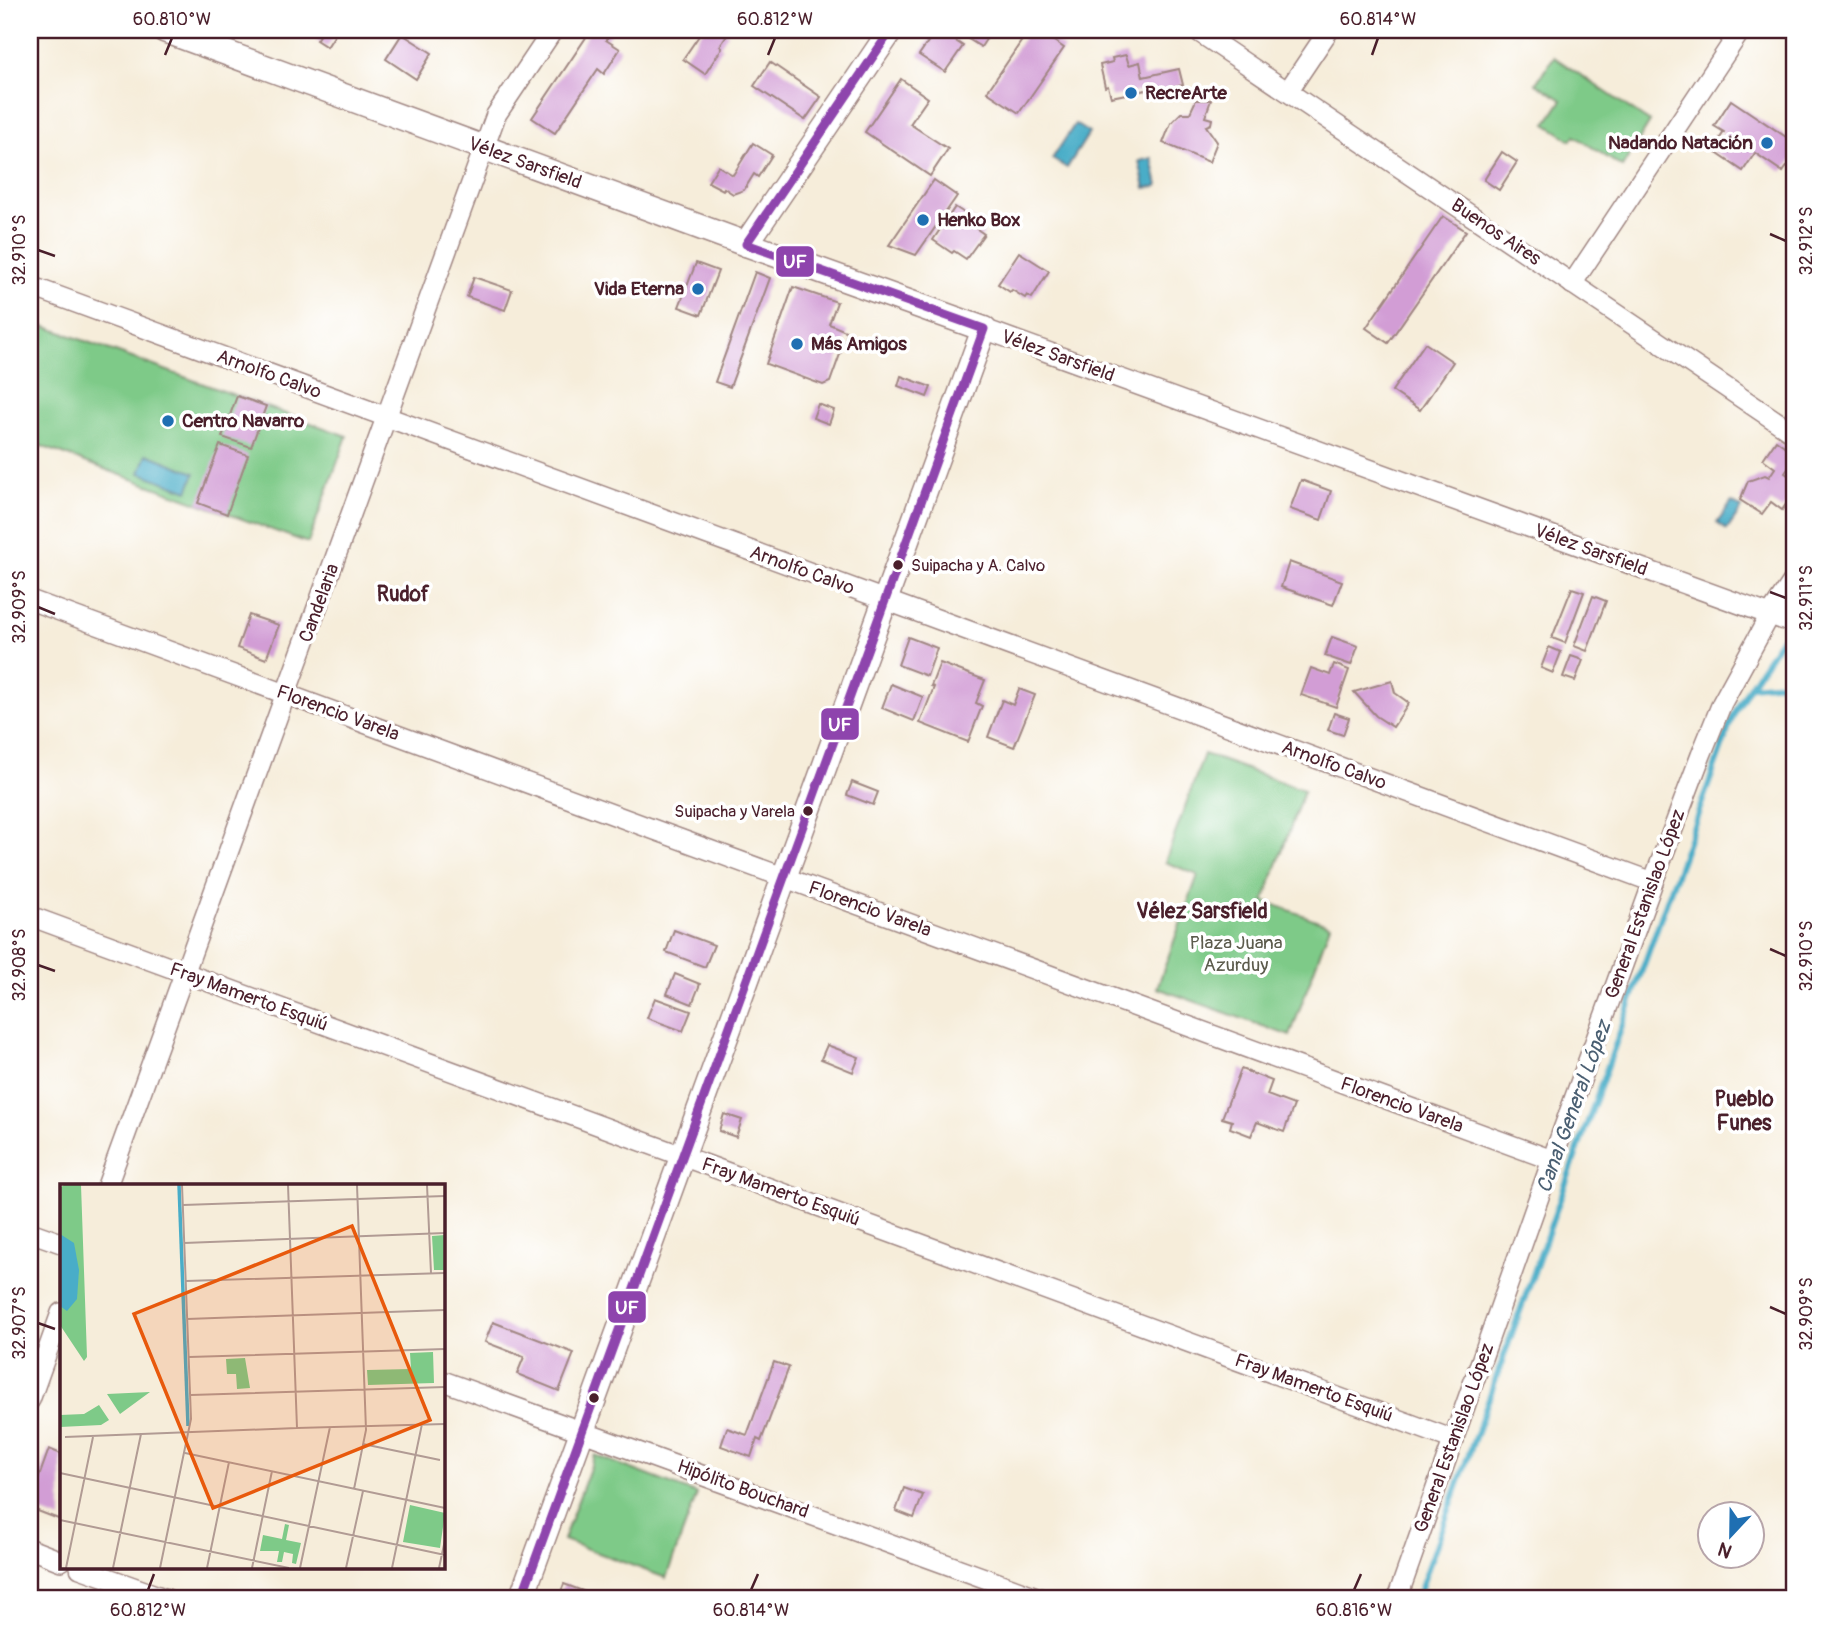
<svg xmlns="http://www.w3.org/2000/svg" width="1825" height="1629" font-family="Pangolin,sans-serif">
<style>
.green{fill:#7eca88;stroke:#64745a;stroke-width:2}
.water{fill:#49adc8;stroke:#4a667a;stroke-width:2}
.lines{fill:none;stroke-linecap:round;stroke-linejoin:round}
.stream{stroke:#49adc8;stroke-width:6}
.building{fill:#d29dd5}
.minor-casing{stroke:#a08682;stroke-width:22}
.major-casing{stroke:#a08682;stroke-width:27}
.minor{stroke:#fff;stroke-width:19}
.major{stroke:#fff;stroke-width:24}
.bus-1-casing{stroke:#fff;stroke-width:14}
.bus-1{stroke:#8e44ad;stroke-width:9}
.ticks{fill:none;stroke:#4a1f2b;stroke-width:2.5}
.poi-dot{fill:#1f6fb2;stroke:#fff;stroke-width:2.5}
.bus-dot{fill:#4a1f2b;stroke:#fff;stroke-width:2.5}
.labels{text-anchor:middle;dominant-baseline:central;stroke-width:7;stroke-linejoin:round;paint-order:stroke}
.bus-label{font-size:17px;fill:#4a1f2b;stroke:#fff;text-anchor:start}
.poi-label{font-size:19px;font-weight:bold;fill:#4a1f2b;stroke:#fff;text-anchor:start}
.street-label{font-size:19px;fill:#4a1f2b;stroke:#fff}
.park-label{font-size:19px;fill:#5c5b4c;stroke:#fff}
.neighbourhood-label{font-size:21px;font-weight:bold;fill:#4a1f2b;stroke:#fff}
.water-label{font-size:21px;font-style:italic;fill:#4a5f72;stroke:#fff}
.inset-river{fill:none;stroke:#49adc8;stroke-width:3.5}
.inset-road{fill:none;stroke:#b19b94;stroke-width:2}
.view{fill:#e8590c;fill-opacity:0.15;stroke:#e8590c;stroke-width:3.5}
.inset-edge{fill:none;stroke:#4a1f2b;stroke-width:3.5}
.line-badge{stroke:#fff;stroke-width:2.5}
.badge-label{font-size:19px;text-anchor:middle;font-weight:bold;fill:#fff}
.neatline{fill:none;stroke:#4a1f2b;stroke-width:2.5}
.ticks-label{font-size:18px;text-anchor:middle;fill:#4a1f2b}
</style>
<rect width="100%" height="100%" fill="#fff"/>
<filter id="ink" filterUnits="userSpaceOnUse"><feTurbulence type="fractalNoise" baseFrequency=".0143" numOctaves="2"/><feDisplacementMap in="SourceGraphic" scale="14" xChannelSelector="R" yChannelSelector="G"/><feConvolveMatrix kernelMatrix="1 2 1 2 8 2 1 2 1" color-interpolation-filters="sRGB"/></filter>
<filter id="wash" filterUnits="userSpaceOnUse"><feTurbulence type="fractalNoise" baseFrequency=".00686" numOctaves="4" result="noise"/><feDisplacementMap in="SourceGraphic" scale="28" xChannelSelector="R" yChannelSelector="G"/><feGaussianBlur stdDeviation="1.57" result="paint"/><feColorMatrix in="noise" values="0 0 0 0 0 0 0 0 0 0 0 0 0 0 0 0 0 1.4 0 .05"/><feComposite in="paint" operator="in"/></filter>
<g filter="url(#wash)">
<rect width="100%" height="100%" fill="#f6edda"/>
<g class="green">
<polygon points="1554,57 1650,122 1622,167 1575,136 1571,140 1546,124 1562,100 1536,83"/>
<polygon points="30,321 347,436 308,543 30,442"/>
<polygon points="1204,754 1304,790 1264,901 1330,925 1290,1036 1157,988 1198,875 1165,862"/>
<polygon points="595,1455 697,1494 666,1578 563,1540"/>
</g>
<g class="water">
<polygon points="1075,124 1089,133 1067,168 1052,159"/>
<polygon points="1152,158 1158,186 1145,188 1139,161"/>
<polygon points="147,454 195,473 188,491 140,473"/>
<polygon points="1732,502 1742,508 1727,530 1717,523"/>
</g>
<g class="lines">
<g class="stream">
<polyline points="1750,686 1795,682"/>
<polyline points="1417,1599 1733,716 1750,686 1783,636"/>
</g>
</g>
<g id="blocks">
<g class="building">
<polygon points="323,30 338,30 327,47 316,40"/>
<polygon points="591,30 613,30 606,40 620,49 604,74 598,69 555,133 532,118"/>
<polygon points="703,30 721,30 728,34 720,46 722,48 705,74 683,59"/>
<polygon points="936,30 939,30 963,46 945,72 919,55"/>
<polygon points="954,30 992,30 981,47"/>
<polygon points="1029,30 1038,30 1064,48 1019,113 987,92"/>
<polygon points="402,34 432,53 416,79 386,59"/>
<polygon points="1126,55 1129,65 1140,62 1143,77 1179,69 1183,85 1147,93 1146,90 1111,97 1108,86 1105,87 1100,65 1113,62 1112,58"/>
<polygon points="770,62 821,97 805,120 754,86"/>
<polygon points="901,79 928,98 910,124 948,149 930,176 865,132"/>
<polygon points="1196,100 1211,100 1205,117 1212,119 1211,124 1206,126 1217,142 1209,162 1163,143 1171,123 1181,113 1190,113"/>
<polygon points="1731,100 1795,143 1795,159 1793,158 1783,172 1755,153 1743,171 1712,150 1724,132 1714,126"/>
<polygon points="753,143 772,155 758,177 754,174 744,190 733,194 724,188 723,190 708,182 718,166 733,175"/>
<polygon points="1502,152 1517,162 1499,190 1484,180"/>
<polygon points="934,180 957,196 916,255 889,245"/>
<polygon points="955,207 978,222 974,227 984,234 966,259 954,251 952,253 933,240"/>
<polygon points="1443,216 1466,231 1388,343 1366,328"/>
<polygon points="1019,252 1049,271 1032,298 1027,295 1025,298 1012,290 1010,292 998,284"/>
<polygon points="696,263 718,271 701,315 679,307"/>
<polygon points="755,272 770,278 730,387 715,382"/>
<polygon points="474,277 512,290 505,310 467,297"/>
<polygon points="793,287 837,302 829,324 848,332 830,382 823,385 766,364"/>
<polygon points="1425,343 1453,362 1420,410 1392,391"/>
<polygon points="901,376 931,387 927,397 898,386"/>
<polygon points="237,396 266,406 251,447 222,437"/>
<polygon points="818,404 834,410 829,424 813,418"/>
<polygon points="1776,440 1795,454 1795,458 1785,473 1795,480 1795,491 1782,510 1771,502 1762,514 1740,500 1748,481 1765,475 1769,477 1775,468 1763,459"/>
<polygon points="220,445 248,455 227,514 198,503"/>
<polygon points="1301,480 1331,491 1321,520 1290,509"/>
<polygon points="1289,562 1342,581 1333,605 1281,587"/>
<polygon points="1572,588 1584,592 1565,643 1552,638"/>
<polygon points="1593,596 1606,601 1587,651 1574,646"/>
<polygon points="249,615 279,625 266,659 237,648"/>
<polygon points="908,637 937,648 927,676 898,665"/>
<polygon points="1332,637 1358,646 1351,665 1325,656"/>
<polygon points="1549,647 1561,652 1553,673 1541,668"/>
<polygon points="1571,656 1583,660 1575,681 1563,677"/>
<polygon points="940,663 985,680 976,703 982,706 968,742 920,723 934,687 931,686"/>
<polygon points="1334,664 1349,670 1336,707 1301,695 1311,668 1330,675"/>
<polygon points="1392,681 1395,693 1409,703 1393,727 1376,716 1354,692"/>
<polygon points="891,684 923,697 914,721 882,708"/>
<polygon points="1019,689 1035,695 1014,747 988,737 1002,700 1013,705"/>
<polygon points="1334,713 1349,718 1343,735 1328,730"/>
<polygon points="852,782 878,792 873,805 847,795"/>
<polygon points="674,930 714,945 705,967 666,952"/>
<polygon points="675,974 700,984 692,1004 667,994"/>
<polygon points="655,998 691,1011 683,1031 647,1018"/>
<polygon points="827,1045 859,1057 853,1072 821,1059"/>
<polygon points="1241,1069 1272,1081 1267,1095 1294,1105 1284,1132 1257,1122 1251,1136 1230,1128 1232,1121 1222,1118"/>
<polygon points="724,1114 742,1120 736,1137 719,1131"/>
<polygon points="493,1322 574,1353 559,1391 517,1374 524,1357 485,1342"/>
<polygon points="774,1362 789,1367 761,1441 757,1439 751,1457 721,1446 727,1428 747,1435"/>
<polygon points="49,1449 61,1454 61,1520 30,1508 30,1502"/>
<polygon points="904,1488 923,1495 914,1518 896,1511"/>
<polygon points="564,1584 604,1599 558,1599"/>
</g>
</g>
</g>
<g filter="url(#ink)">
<use href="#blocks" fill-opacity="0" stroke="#a08682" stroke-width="2"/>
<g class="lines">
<g class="minor-casing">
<g id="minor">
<polyline points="1196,30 1795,434"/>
<polyline points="1288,91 1329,30"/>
<polyline points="1572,284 1741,30"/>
<polyline points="30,286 1653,882"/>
<polyline points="984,329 1795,624"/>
<polyline points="30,600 1552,1160"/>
<polyline points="30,916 1454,1440"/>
<polyline points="107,1186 496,115 553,30"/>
<polyline points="30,1232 61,1243"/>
<polyline points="443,1381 1042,1599"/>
<polyline points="30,1400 61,1313"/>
<polyline points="30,1549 61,1561"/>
<polyline points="80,1568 167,1599"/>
<polyline points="1397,1599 1552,1160 1653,882 1701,755 1722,703 1770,615 1795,578"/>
</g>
</g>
<g class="major-casing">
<g id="major">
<polyline points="164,30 746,244 984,329 521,1599"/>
<polyline points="746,244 891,30"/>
</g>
</g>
<use href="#minor" class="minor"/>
<use href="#major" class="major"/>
<g class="bus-1-casing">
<polyline id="bus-1" points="521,1599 984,329 746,244 891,30"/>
</g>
<use href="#bus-1" class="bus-1"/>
</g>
</g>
<path class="ticks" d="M165,55L172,38M768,55L775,38M1372,55L1378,38M1770,234L1786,241M38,250L55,256M1770,592L1786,598M38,607L55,614M1770,949L1786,956M38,965L55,971M1770,1307L1786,1314M38,1323L55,1329M148,1590L154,1574M751,1590L758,1574M1354,1590L1361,1574"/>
<g class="poi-dot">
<circle cx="1131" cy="93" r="7"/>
<circle cx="1767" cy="143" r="7"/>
<circle cx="923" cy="220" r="7"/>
<circle cx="698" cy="289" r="7"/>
<circle cx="797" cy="344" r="7"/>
<circle cx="168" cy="421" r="7"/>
</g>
<g class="bus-dot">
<circle cx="898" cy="565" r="6"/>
<circle cx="808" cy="811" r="6"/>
<circle cx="594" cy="1398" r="6"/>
</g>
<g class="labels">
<g class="bus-label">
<text x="911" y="565">Suipacha y A. Calvo</text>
<text x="795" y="811" text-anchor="end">Suipacha y Varela</text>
</g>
<g class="poi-label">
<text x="1145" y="93">RecreArte</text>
<text x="1753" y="143" text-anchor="end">Nadando Natación</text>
<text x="937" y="220">Henko Box</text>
<text x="684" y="289" text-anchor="end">Vida Eterna</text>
<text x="811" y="344">Más Amigos</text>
<text x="182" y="421">Centro Navarro</text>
</g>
<g class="street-label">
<text transform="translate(525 163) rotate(20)">Vélez Sarsfield</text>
<text transform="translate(1496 232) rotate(34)">Buenos Aires</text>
<text transform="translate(1058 356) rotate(20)">Vélez Sarsfield</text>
<text transform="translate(269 374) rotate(20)">Arnolfo Calvo</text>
<text transform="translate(1591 550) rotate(20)">Vélez Sarsfield</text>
<text transform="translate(802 570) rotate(20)">Arnolfo Calvo</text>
<text transform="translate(319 603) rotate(-70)">Candelaria</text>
<text transform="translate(338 713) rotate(20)">Florencio Varela</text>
<text transform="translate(1334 765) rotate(20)">Arnolfo Calvo</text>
<text transform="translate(1645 904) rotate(-70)">General Estanislao López</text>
<text transform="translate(870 909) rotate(20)">Florencio Varela</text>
<text transform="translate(249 997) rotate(20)">Fray Mamerto Esquiú</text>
<text transform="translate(1402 1105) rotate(20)">Florencio Varela</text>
<text transform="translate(781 1192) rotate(20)">Fray Mamerto Esquiú</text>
<text transform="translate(1314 1388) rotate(20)">Fray Mamerto Esquiú</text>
<text transform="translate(1454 1438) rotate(-70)">General Estanislao López</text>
<text transform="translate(743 1489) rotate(20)">Hipólito Bouchard</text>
</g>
<g class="park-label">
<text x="1236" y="943">Plaza Juana<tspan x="1236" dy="22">Azurduy</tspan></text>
</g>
<g class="neighbourhood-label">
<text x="403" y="594">Rudof</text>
<text x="1202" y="911">Vélez Sarsfield</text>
<text x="1744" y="1099">Pueblo<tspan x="1744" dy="24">Funes</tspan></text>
</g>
<g class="water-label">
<text transform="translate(1574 1107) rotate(-70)">Canal General López</text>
</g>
</g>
<g transform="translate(60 1184)">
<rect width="385" height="385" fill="#f6edda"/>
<path d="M4,1H21L27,173L24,177L0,141V4ZM385,51V86H374L372,52ZM373,168L374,199L308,201L307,186L351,185L350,169ZM185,174L190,204L177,205L176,190H167L166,175ZM90,208L60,230L47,210ZM39,221L49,236L41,241L0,243V231L24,230ZM350,321L385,329L380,364L343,358ZM225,340L229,341L226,356L241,359L236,380L232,379L233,370L224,368L222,378H217L219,367H200L203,351L222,355Z" fill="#7eca88"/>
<path d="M0,50L14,59L19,86L17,115L7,127L0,122Z" fill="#49adc8"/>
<path class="inset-river" d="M119,1L128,242"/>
<path class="inset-road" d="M228,1L237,244L385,240M367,1L371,89M123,21L385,12M124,59L385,49M126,97L385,89M127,135L385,126M129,173L385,165M131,211L385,203M5,253L237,244M303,260L380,276M125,269L385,324M0,289L385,371M294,305L306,246L297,1M0,336L229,384M6,384L33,253M53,384L81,250M100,384L131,235L122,1M147,384L169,278M192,384L212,287M240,384L270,243M286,384L303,307M332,384L362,240M379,384L385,356"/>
<path class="view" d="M292,42L370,236L153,324L74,130Z"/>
<rect width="385" height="385" class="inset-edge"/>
</g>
<g class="line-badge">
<rect x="775" y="245" width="40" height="33" rx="7" fill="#8e44ad"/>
<rect x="820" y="707" width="40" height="34" rx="7" fill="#8e44ad"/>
<rect x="607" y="1290" width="40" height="34" rx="7" fill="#8e44ad"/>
</g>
<g class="badge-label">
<text x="795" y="268">UF</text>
<text x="840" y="731">UF</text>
<text x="627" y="1314">UF</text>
</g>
<rect width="1825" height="1629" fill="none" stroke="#fff" stroke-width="77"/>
<g transform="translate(1731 1535) rotate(202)"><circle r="33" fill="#ffffff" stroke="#b7a5aa" stroke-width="2"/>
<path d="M0-5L12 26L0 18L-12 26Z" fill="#1f6fb2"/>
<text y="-10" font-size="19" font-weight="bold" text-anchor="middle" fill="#4a1f2b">N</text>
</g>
<rect x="38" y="38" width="1748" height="1552" class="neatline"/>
<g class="ticks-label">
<text x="172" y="25">60.810°W</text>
<text x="775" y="25">60.812°W</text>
<text x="1378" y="25">60.814°W</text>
<text transform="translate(1806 241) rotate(-90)" y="6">32.912°S</text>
<text transform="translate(19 250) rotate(-90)" y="6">32.910°S</text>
<text transform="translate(1806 598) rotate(-90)" y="6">32.911°S</text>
<text transform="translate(19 607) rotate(-90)" y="6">32.909°S</text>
<text transform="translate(1806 956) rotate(-90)" y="6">32.910°S</text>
<text transform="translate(19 965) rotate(-90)" y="6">32.908°S</text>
<text transform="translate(1806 1314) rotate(-90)" y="6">32.909°S</text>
<text transform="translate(19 1323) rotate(-90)" y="6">32.907°S</text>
<text x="148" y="1616">60.812°W</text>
<text x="751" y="1616">60.814°W</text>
<text x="1354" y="1616">60.816°W</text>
</g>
</svg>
